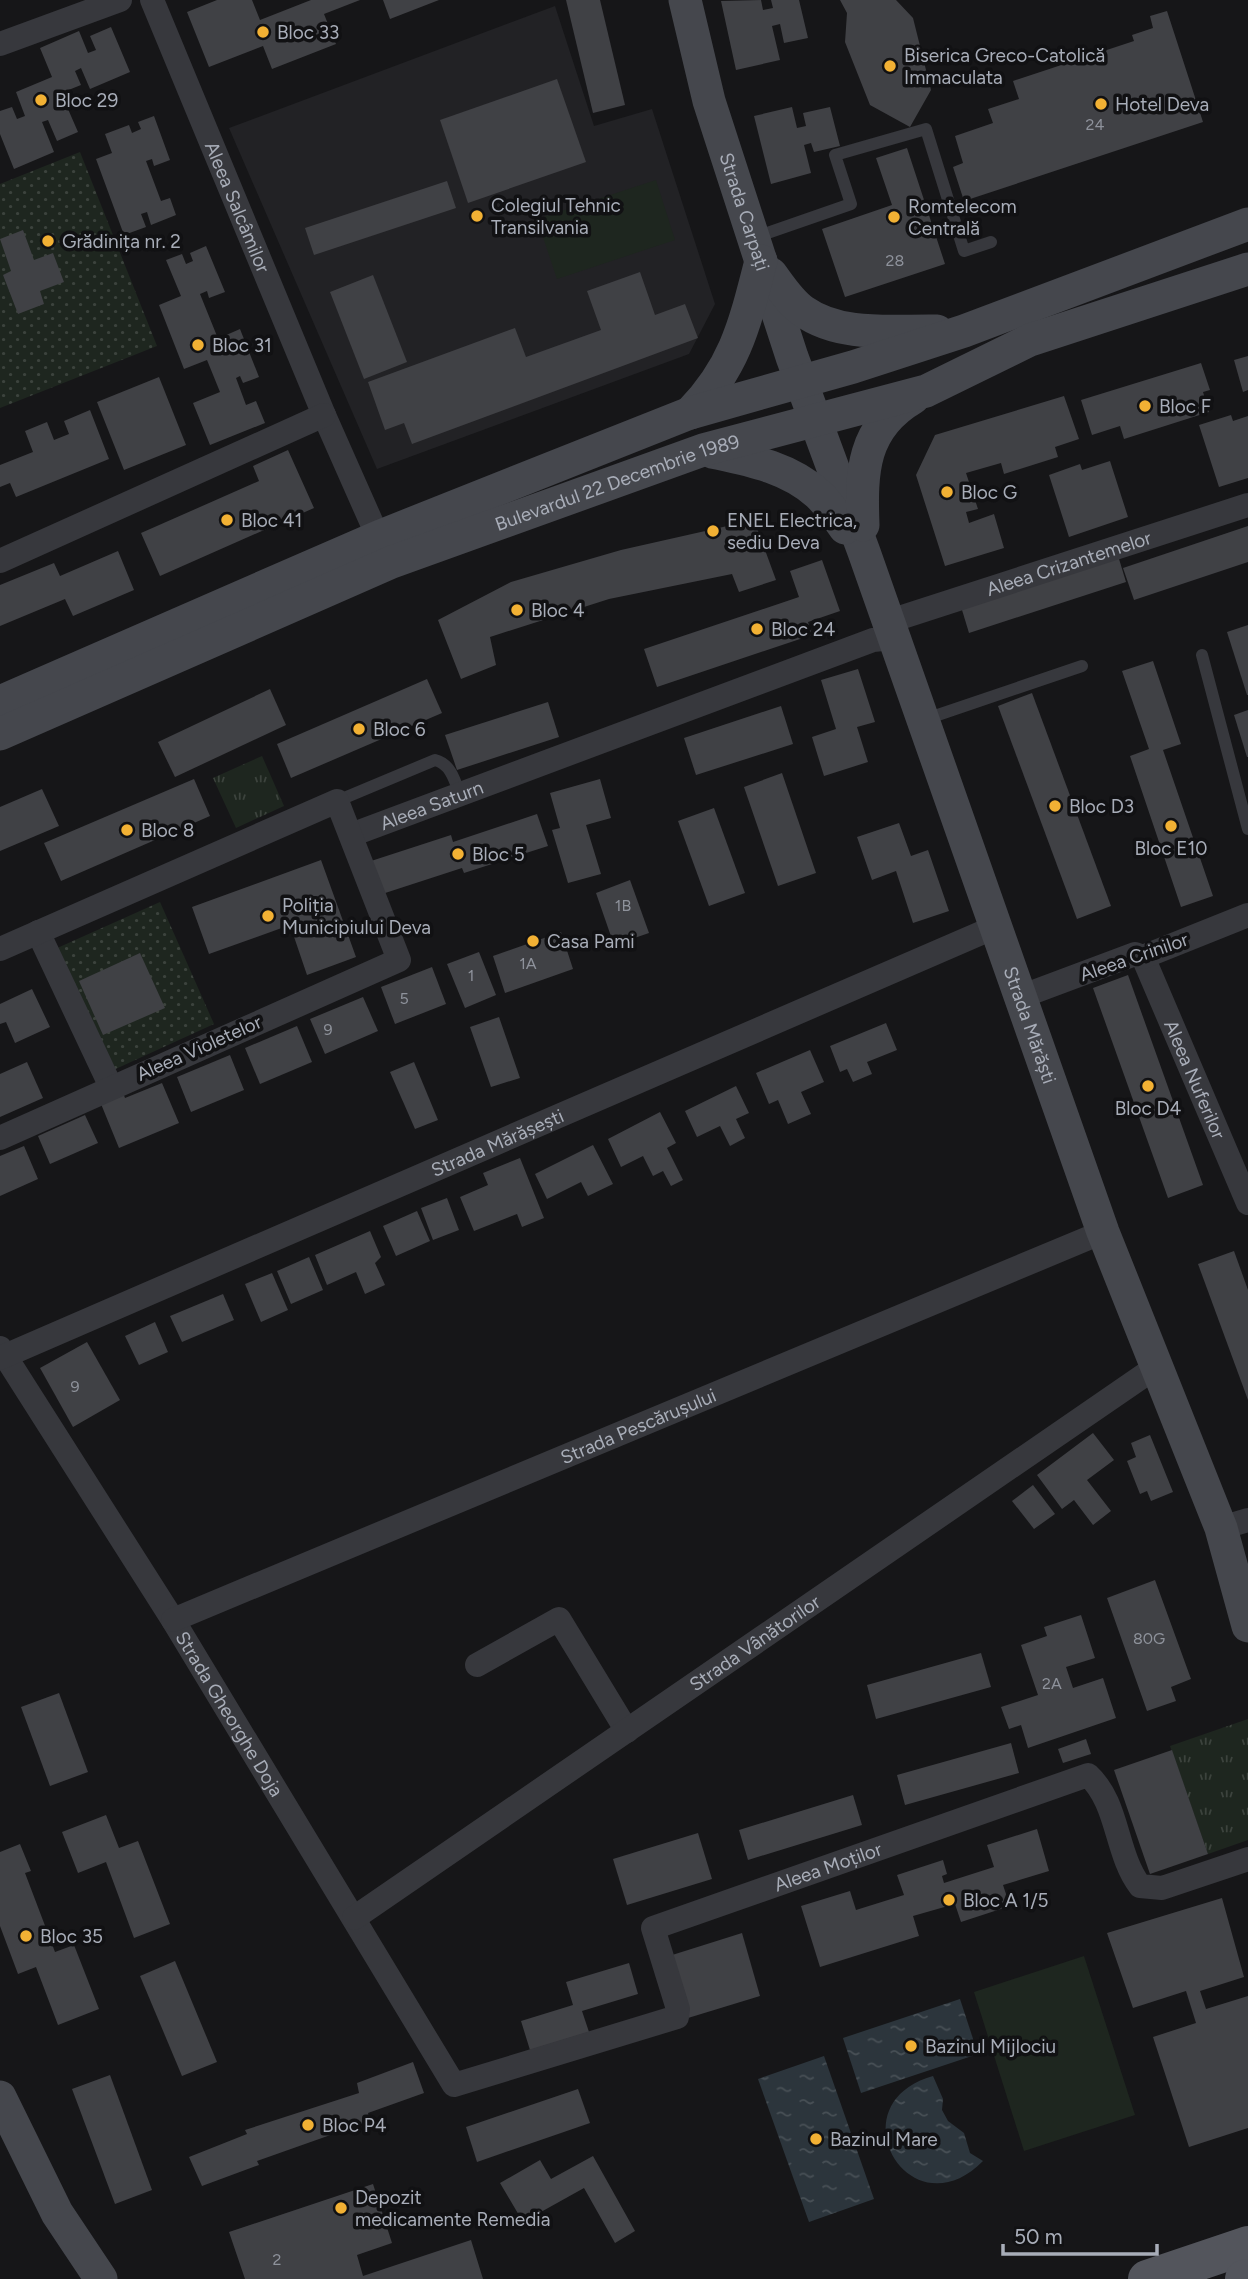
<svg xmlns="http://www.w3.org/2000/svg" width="1248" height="2279" font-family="Figtree,sans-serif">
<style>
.built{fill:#222225}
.grass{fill:url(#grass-dots)}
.park{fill:url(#park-tufts)}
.pitch{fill:#1e261f}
.water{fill:url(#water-ripples)}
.building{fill:#404145}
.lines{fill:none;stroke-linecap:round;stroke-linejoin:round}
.lane{stroke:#37383d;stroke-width:12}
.street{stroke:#37383d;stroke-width:24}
.secondary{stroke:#45474d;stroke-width:33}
.primary{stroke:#53555c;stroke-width:38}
.poi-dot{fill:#f2b134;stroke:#111113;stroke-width:2.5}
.labels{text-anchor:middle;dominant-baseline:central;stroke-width:7;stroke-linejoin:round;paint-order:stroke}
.number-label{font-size:16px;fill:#8e929b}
.poi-label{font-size:19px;fill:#a8adb8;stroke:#111113;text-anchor:start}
.street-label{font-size:19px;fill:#a8adb8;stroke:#111113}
</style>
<defs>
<pattern id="grass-dots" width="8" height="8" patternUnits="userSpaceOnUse" patternTransform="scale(1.75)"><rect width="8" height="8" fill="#1e261f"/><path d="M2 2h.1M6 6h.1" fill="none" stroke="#3c433d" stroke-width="1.8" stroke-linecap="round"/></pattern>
<pattern id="park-tufts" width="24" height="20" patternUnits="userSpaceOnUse" patternTransform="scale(1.75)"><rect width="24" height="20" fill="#1e261f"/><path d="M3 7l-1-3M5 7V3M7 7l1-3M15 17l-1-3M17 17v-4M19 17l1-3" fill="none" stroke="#3c433d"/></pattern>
<pattern id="water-ripples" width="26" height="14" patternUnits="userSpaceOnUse" patternTransform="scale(1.75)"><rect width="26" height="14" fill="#2c353c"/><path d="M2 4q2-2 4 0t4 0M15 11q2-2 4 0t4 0" fill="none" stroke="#485056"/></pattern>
</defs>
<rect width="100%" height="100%" fill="#161618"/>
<polygon class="built" points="555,6 594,126 652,109 715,304 689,354 377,469 229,128"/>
<g class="grass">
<polygon points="80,152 157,346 0,408 0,184"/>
<polygon points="160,902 214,1024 109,1072 55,949"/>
</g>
<g class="park">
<polygon points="262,756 284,806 236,828 213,778"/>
<polygon points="1248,1719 1248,1840 1208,1854 1170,1746"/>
</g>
<g class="pitch">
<polygon points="656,180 675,240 557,279 537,219"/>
<polygon points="1084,1956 1135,2115 1024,2151 974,1992"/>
</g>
<g class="water">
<polygon points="960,1999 978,2054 861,2093 843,2038"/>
<polygon points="824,2056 874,2199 809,2222 758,2079"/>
<path d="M933,2076L943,2099L942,2110L948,2121L964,2133L970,2153L983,2161C910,2235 834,2104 933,2076Z"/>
</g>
<g class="building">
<polygon points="217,0 252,0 260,20 311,0 360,0 324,14 336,44 272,69 263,46 209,67 187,12"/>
<polygon points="383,0 439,0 390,19"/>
<polygon points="566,0 600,0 625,105 593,113"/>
<polygon points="761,0 763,10 773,8 771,0 799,0 808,38 784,43 780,24 772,26 780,60 736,70 721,1"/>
<polygon points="840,0 896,0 913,18 931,90 910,127 870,105 845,42 847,13"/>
<polygon points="1167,11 1203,122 964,201 953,167 963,163 955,136 993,123 988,109 1019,99 1013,81 1134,41 1132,35 1153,28 1150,16"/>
<polygon points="111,27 130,72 90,89 81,68 75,71 81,85 61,93 78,132 57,141 48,120 42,122 54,152 14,169 0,134 0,111 12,107 17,119 25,116 16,92 52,77 40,48 79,31 88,53 96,50 90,36"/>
<polygon points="557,79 586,162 468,203 440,120"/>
<polygon points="792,107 797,128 806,126 803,113 830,107 840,146 814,152 811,143 804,145 811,173 771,184 754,116"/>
<polygon points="154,116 170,160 154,166 152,159 146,161 161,201 170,198 176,215 151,225 147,212 141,214 146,227 124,235 96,159 112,153 105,134 129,125 132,133 141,129 138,122"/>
<polygon points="907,148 945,264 845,297 822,229 892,205 876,158"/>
<polygon points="447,181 456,208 314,255 305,228"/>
<polygon points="23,230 34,260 53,253 64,282 40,291 44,304 18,314 3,275 11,271 0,239"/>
<polygon points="206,246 225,292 209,298 207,291 200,294 221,346 228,344 224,336 240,329 259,377 243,383 240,376 236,378 246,405 256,401 265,423 210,445 193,403 220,392 207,360 184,369 159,305 181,296 166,260 182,254 186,264 193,261 190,253"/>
<polygon points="640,272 655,315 685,304 698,338 412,444 404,423 385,430 368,382 515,328 526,357 601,330 587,291"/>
<polygon points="373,275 407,362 364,379 330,292"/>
<polygon points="1248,356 1248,390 1243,392 1234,360"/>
<polygon points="1201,363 1210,390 1203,392 1209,412 1124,439 1120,426 1092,435 1081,400"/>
<polygon points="159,377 186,445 124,470 97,402"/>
<polygon points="1064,396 1079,439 1055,447 1058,457 1004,474 1001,463 966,473 978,509 966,512 969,523 994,514 1004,548 945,566 916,475 935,435"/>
<polygon points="90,410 109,459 16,497 10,483 0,487 0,465 33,452 25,431 47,422 54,440 69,434 64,421"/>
<polygon points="1231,415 1233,421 1248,416 1248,478 1219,487 1199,425"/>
<polygon points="288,450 314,508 160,576 141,533 259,481 253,466"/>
<polygon points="1110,461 1128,517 1069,537 1049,475 1080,464 1082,470"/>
<polygon points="754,520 776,580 739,592 732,574 609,599 490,637 496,665 461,679 438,620 511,582 621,550"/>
<polygon points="1248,526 1248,562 1134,600 1123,568"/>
<polygon points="1116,549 1126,582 969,633 959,600"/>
<polygon points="118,551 134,590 73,616 65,599 0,626 0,585 54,563 60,576"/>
<polygon points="822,560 840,611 808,622 812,635 657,687 644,649 799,597 790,571"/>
<polygon points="1248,625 1248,695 1247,695 1227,632"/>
<polygon points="1153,661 1181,744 1163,750 1213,896 1181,907 1130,756 1149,749 1122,671"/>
<polygon points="858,669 875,722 857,727 868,762 824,776 812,737 836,729 821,680"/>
<polygon points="427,679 442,713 291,778 277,744"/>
<polygon points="270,689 286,725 175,777 158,742"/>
<polygon points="1032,693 1111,906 1077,919 998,706"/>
<polygon points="548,702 559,737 457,770 445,735"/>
<polygon points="781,706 793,744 696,775 684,738"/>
<polygon points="1248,710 1248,757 1247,757 1234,715"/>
<polygon points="782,773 816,873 778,886 744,787"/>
<polygon points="194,779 210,816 61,881 44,843"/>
<polygon points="600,779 611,818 586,825 601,874 568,883 552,830 560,828 550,793"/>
<polygon points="42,789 59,826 0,851 0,807"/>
<polygon points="714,808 745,893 709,906 678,821"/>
<polygon points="537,814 548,846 464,873 462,868 379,895 368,862 451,835 453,842"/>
<polygon points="899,823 911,856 928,850 949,911 913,923 896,871 872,880 857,837"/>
<polygon points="321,860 356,957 307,975 290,925 209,954 192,907"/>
<polygon points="630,880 649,933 614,945 596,893"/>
<polygon points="561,932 573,969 505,993 493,956"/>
<polygon points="479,952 496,995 465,1008 447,964"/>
<polygon points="140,953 165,1008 103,1035 79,981"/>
<polygon points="432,967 446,1004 395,1024 381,987"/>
<polygon points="1128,975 1203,1185 1168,1198 1093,988"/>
<polygon points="32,989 50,1027 15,1043 6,1022 0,1024 0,1004"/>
<polygon points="363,997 378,1031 325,1054 310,1019"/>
<polygon points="499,1017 520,1078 491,1087 470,1027"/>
<polygon points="886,1023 897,1050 867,1062 872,1074 853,1082 847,1069 840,1072 830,1046"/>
<polygon points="297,1026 312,1062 260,1084 245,1048"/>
<polygon points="810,1050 824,1082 801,1092 811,1114 788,1124 778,1100 769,1104 756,1073"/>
<polygon points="230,1055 244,1090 191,1112 177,1077"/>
<polygon points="27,1062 43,1098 0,1117 0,1074"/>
<polygon points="414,1062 438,1120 415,1129 390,1072"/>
<polygon points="162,1083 179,1123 119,1148 99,1099 122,1090 125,1098"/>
<polygon points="736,1086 749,1113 736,1119 745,1138 730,1146 720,1126 697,1137 685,1111"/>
<polygon points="660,1112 676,1143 667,1148 683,1180 671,1186 663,1171 653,1176 643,1156 621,1167 608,1139"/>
<polygon points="85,1115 98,1143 50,1164 38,1136"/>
<polygon points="593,1145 613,1184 588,1196 581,1182 547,1199 535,1174"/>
<polygon points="24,1146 38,1179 0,1196 0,1156"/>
<polygon points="520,1158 544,1218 522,1227 517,1214 474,1231 460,1197 488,1185 483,1173"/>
<polygon points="447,1198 459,1230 433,1240 421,1208"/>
<polygon points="417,1211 430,1241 396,1256 383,1226"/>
<polygon points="370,1231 381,1257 375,1263 385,1285 365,1294 356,1272 327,1285 315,1255"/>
<polygon points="1234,1251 1248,1290 1248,1400 1198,1264"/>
<polygon points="309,1257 323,1290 291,1304 277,1271"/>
<polygon points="272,1273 288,1310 261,1322 245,1284"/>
<polygon points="223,1294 234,1320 182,1342 170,1316"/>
<polygon points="155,1322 168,1352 139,1365 125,1336"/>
<polygon points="87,1342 120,1400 73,1427 40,1368"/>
<polygon points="1093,1433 1114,1460 1087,1480 1111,1511 1093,1525 1074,1500 1062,1509 1037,1475"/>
<polygon points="1150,1435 1173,1492 1151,1501 1147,1491 1140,1494 1127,1461 1136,1457 1131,1443"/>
<polygon points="1033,1485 1055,1514 1034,1529 1012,1501"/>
<polygon points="1155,1580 1191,1679 1171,1687 1176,1701 1147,1711 1107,1598"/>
<polygon points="1081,1615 1095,1658 1066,1667 1073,1688 1103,1678 1116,1718 1028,1748 1021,1725 1009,1729 1001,1707 1038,1695 1021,1645 1047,1636 1044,1627"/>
<polygon points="981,1653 991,1687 876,1719 867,1685"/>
<polygon points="59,1693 88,1772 50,1786 21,1707"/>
<polygon points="1086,1739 1091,1754 1063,1763 1058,1749"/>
<polygon points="1011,1743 1019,1773 905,1805 897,1775"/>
<polygon points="1172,1750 1208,1854 1150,1874 1114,1770"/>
<polygon points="853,1795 862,1825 748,1860 739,1830"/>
<polygon points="106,1815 119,1848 138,1841 170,1924 134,1938 106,1862 78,1873 62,1832"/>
<polygon points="1037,1829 1049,1871 1003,1885 1010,1906 961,1922 955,1904 913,1916 919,1936 820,1967 801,1906 850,1891 856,1910 904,1895 897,1875 943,1860 947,1874 942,1876 944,1883 994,1867 987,1845"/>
<polygon points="698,1833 712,1879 627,1905 613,1859"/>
<polygon points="20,1844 31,1871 25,1873 55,1952 74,1945 99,2009 58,2025 36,1967 18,1974 0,1926 0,1852"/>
<polygon points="1222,1898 1244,1977 1200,1991 1206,2009 1248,1996 1248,2128 1189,2147 1153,2037 1196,2023 1186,1991 1133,2008 1107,1933"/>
<polygon points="742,1933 760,1996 688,2018 669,1956"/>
<polygon points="175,1961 217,2062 182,2076 140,1976"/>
<polygon points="629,1963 638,1994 582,2011 589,2032 530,2050 521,2021 573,2005 566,1982"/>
<polygon points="413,2062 424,2093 368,2113 370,2121 257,2161 259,2165 202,2186 189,2157 247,2134 245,2130 359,2093 357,2083"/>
<polygon points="110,2075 152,2190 115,2204 72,2089"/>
<polygon points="578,2089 590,2123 477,2162 466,2127"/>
<polygon points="593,2156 635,2231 615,2243 584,2188 523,2222 500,2183 540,2160 551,2179"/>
<polygon points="373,2184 392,2243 357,2255 363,2276 471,2240 483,2279 245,2279 229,2232"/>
</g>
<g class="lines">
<g class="lane">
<polyline points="753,238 851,204 835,155 926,129 964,251 991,242"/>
<polyline points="1202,655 1248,829"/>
<polyline points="923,720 1082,666"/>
<path d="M337,801L435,760C451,764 455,781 460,795"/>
</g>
<g class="street">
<path id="s1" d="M152,0L324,415L378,537"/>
<polyline points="0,44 120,0"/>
<polyline points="0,561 324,415"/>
<path id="s2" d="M887,622L1248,505"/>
<path id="s3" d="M351,835L873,640L893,638"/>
<polyline points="38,932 111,1087"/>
<polyline points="0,949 337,801 399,960 0,1138"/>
<path id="s4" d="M1143,957L1248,1203"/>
<polyline points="1020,997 1135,954 1143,957 1248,915"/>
<path id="s5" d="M0,1348L173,1620L454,2085L677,2017L678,2009L653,1928L1088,1775C1119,1803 1115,1853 1140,1886L1162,1888L1248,1859"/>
<path id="s6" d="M0,1358L995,927"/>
<polyline points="1221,1528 1248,1520"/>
<path id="s7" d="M173,1620L1103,1232"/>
<polyline points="477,1665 559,1619 627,1731"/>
<path id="s8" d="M354,1918L1156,1367"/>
</g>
<g class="secondary">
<path id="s9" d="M685,0L709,101L792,357L864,552L1103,1232L1221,1528L1248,1626"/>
<path d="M771,274C780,286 790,302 803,311C841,338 894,330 937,331"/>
<path d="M690,413C736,366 745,323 761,261"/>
<path d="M712,452C749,460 788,467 818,494C828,503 837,517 845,528"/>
<path d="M863,525C861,472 862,428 913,398"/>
<polyline points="0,702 378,537 690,413 853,367 964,331 1248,224"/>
<path id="s10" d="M0,734L392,562L703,450L926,391L1030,340L1248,269"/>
<polyline points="0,2097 57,2213 101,2279"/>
</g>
<g class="primary">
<polyline points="1147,2279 1248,2245"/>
<polyline points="1244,2279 1248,2278"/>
</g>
</g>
<g class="poi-dot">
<circle cx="263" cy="32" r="7"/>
<circle cx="890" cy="66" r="7"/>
<circle cx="41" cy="100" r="7"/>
<circle cx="1101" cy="104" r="7"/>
<circle cx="477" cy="216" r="7"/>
<circle cx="894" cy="217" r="7"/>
<circle cx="48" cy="241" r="7"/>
<circle cx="198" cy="345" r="7"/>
<circle cx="1145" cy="406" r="7"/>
<circle cx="947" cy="492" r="7"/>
<circle cx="227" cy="520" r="7"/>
<circle cx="713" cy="531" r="7"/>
<circle cx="517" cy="610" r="7"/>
<circle cx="757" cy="629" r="7"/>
<circle cx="359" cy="729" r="7"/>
<circle cx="1055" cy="806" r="7"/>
<circle cx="1171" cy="826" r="7"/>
<circle cx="127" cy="830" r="7"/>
<circle cx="458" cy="854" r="7"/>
<circle cx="268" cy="916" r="7"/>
<circle cx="533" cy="941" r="7"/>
<circle cx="1148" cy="1086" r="7"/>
<circle cx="949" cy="1900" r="7"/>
<circle cx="26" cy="1936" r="7"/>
<circle cx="911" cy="2046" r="7"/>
<circle cx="308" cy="2125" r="7"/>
<circle cx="816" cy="2139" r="7"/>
<circle cx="341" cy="2208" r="7"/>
</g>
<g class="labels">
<g class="number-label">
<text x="1095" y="124">24</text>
<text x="895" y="260">28</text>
<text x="623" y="905">1B</text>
<text x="528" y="963">1A</text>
<text x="471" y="975">1</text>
<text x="404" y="998">5</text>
<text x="328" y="1029">9</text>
<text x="75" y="1386">9</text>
<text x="1149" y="1638">80G</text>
<text x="1052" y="1683">2A</text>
<text x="277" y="2259">2</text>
</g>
<g class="poi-label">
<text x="277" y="32">Bloc 33</text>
<text x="904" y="55">Biserica Greco-Catolică<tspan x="904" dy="22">Immaculata</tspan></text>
<text x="55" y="100">Bloc 29</text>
<text x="1115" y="104">Hotel Deva</text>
<text x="491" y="205">Colegiul Tehnic<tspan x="491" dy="22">Transilvania</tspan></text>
<text x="908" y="206">Romtelecom<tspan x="908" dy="22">Centrală</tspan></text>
<text x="62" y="241">Grădinița nr. 2</text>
<text x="212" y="345">Bloc 31</text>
<text x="1159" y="406">Bloc F</text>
<text x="961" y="492">Bloc G</text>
<text x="241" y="520">Bloc 41</text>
<text x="727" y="520">ENEL Electrica,<tspan x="727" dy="22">sediu Deva</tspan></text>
<text x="531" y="610">Bloc 4</text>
<text x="771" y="629">Bloc 24</text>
<text x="373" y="729">Bloc 6</text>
<text x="1069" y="806">Bloc D3</text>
<text x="141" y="830">Bloc 8</text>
<text x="1171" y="848" text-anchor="middle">Bloc E10</text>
<text x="472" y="854">Bloc 5</text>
<text x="282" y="905">Poliția<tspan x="282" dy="22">Municipiului Deva</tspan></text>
<text x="547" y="941">Casa Pami</text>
<text x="1148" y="1108" text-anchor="middle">Bloc D4</text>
<text x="963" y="1900">Bloc A 1/5</text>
<text x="40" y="1936">Bloc 35</text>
<text x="925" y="2046">Bazinul Mijlociu</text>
<text x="322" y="2125">Bloc P4</text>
<text x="830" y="2139">Bazinul Mare</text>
<text x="355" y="2197">Depozit<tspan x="355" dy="22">medicamente Remedia</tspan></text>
</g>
<g class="street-label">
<text stroke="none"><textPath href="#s1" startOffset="224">Aleea Salcâmilor</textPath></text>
<text stroke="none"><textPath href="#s9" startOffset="220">Strada Carpați</textPath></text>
<text stroke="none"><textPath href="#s10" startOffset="667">Bulevardul 22 Decembrie 1989</textPath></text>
<text stroke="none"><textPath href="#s2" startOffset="191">Aleea Crizantemelor</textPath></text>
<text stroke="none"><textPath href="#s3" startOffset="86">Aleea Saturn</textPath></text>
<text transform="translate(1134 957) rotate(-19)">Aleea Crinilor</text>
<text stroke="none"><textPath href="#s9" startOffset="1082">Strada Mărăști</textPath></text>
<text transform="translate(199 1048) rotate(-24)">Aleea Violetelor</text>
<text stroke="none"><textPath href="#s4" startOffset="133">Aleea Nuferilor</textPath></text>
<text stroke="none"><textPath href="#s6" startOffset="542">Strada Mărășești</textPath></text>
<text stroke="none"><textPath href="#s7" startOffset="504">Strada Pescărușului</textPath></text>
<text stroke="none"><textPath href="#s8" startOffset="486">Strada Vânătorilor</textPath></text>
<text stroke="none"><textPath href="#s5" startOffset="432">Strada Gheorghe Doja</textPath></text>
<text stroke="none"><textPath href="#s5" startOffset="1377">Aleea Moților</textPath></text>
</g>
</g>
<path d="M1003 2244v10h154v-10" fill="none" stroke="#a8adb8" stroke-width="3.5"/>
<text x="1014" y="2244" font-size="21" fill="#a8adb8" stroke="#111113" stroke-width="5" paint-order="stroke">50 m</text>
</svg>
